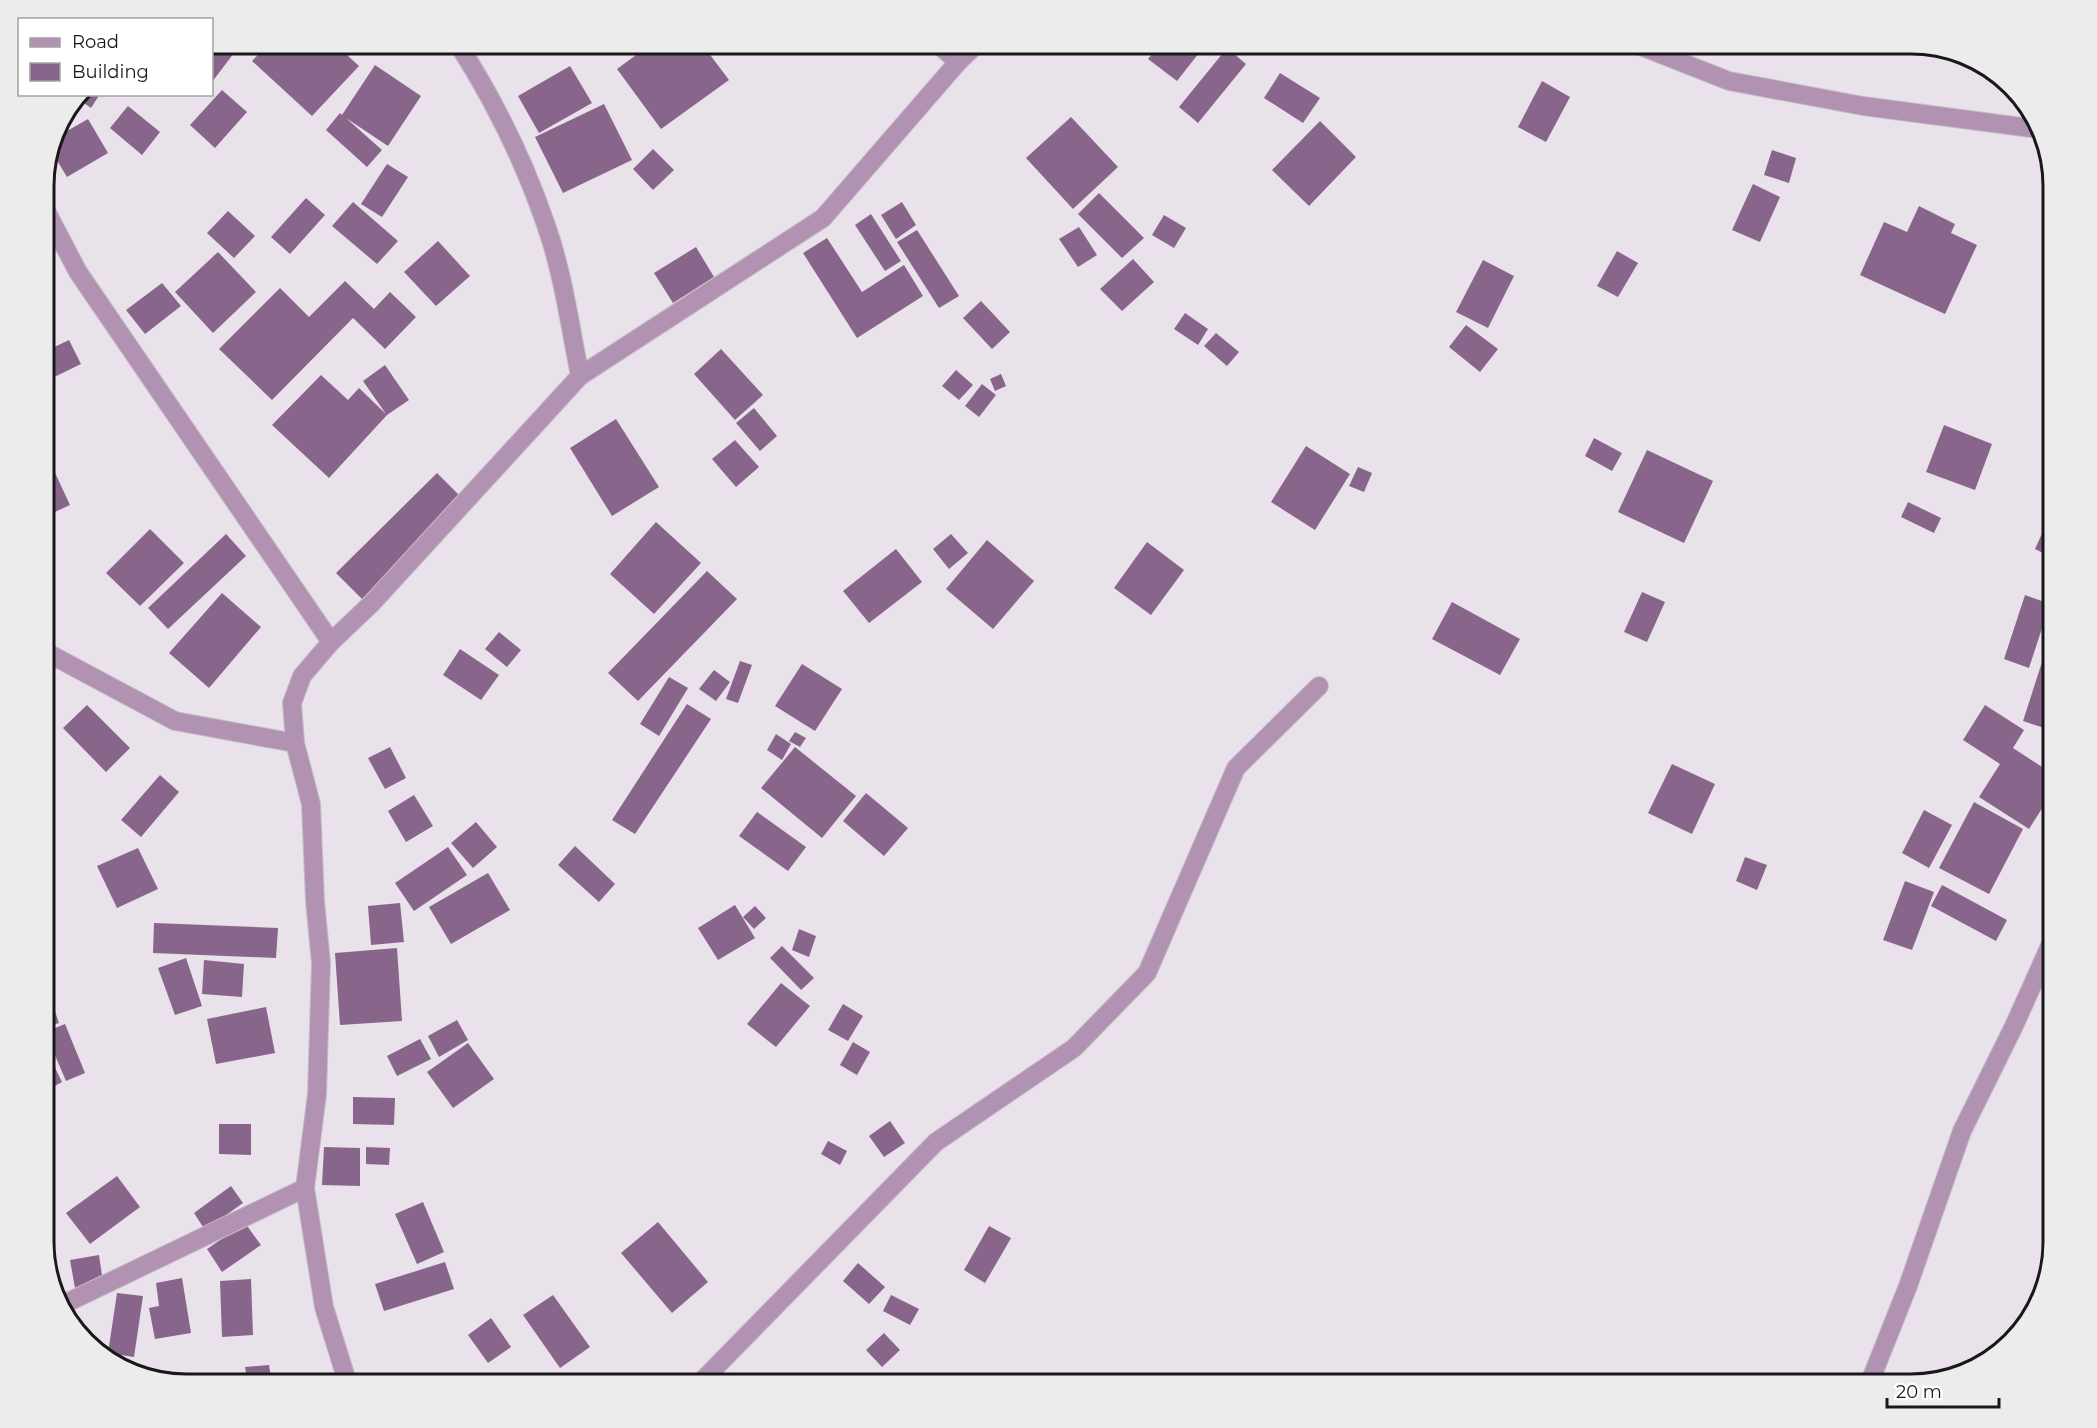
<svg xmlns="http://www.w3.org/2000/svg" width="2097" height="1428" font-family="Montserrat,sans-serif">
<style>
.building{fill:#88668b}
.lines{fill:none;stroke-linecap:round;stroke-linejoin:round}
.minor-casing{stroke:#c5bdc5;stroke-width:20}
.minor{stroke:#b192b3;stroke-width:18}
.rim{fill:none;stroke:#1a171a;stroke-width:3}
</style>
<rect width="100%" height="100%" fill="#eae2eb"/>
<g class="building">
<polygon points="212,44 223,44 234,53 212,82"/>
<polygon points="268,44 335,44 359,66 312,116 252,61"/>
<polygon points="651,44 702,44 729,80 661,129 617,69"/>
<polygon points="1160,44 1206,44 1177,81 1148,59"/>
<polygon points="1231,44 1254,44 1247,54"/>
<polygon points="1227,48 1246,64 1198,123 1179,107"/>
<polygon points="375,65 421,96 388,146 346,118 382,150 367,167 326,130 340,113 342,115"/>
<polygon points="570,66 592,103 539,133 518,96"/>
<polygon points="1280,73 1320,98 1303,123 1264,98"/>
<polygon points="1542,81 1570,97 1546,142 1518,127"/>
<polygon points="222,90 247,112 215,148 190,125"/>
<polygon points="79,94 100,94 91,108 77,98"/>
<polygon points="604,104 632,160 563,193 535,137"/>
<polygon points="128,106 160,132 142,155 110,128"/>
<polygon points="1071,117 1118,167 1073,209 1026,158"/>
<polygon points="88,119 108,153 67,177 50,149 53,139"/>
<polygon points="1320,121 1356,157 1309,206 1272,170"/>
<polygon points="653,149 674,170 653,190 633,169"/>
<polygon points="1772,150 1796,158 1789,183 1764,175"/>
<polygon points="387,164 408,177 382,217 361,204"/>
<polygon points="1753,184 1780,197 1760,242 1732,230"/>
<polygon points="1099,193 1144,238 1122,258 1078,214"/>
<polygon points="306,198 325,215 290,254 271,237"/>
<polygon points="353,202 398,241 377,264 332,226"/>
<polygon points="902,202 916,225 896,239 881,215"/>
<polygon points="1919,206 1955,224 1951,233 1977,245 1945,314 1860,275 1884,222 1907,232"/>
<polygon points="228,211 255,236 234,258 207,233"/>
<polygon points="871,214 901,261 885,271 855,225"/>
<polygon points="1164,215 1186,228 1174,248 1152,235"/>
<polygon points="1079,227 1097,255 1078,267 1059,239"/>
<polygon points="917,230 959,296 939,308 897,242"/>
<polygon points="827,238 862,292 904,265 923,296 857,338 803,253"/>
<polygon points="438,241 470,276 436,306 404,272"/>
<polygon points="696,247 714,277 673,303 654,273"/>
<polygon points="1617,251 1638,263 1618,297 1597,286"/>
<polygon points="218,252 256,292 213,333 175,292"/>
<polygon points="1133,259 1154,282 1122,311 1100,289"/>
<polygon points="1483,260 1514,276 1488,328 1456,312"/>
<polygon points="345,281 374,309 390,292 416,317 385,349 353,318 272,400 219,349 280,288 309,317"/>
<polygon points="162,283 181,306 145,334 126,310"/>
<polygon points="981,301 1010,332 992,349 963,318"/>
<polygon points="1185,313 1208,329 1198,345 1174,329"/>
<polygon points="1466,325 1498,349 1480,372 1449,347"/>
<polygon points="1216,333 1239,352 1227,366 1204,346"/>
<polygon points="69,340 81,364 44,382 44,352"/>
<polygon points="721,349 763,395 735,420 694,374"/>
<polygon points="385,365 409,400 387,415 329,478 272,425 321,375 348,400 359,388 386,414 363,381"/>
<polygon points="956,370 973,385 959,400 942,386"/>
<polygon points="1001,374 1006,386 995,391 990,379"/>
<polygon points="982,384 996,395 979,417 965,406"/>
<polygon points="754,408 777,436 760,451 736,423"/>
<polygon points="616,419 659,487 612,516 570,448"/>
<polygon points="1944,425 1992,444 1975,490 1926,472"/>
<polygon points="1594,438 1622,453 1612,471 1585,456"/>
<polygon points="735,440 759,467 736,487 712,459"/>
<polygon points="1306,446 1350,474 1315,530 1271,502"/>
<polygon points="44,449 70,505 44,517"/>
<polygon points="1647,450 1713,481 1684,543 1618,512"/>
<polygon points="1358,467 1372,473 1364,492 1349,486"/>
<polygon points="437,473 463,499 362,599 336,573"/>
<polygon points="1908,502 1941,518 1934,533 1901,517"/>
<polygon points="2053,509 2053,558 2035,549"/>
<polygon points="656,522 701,563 654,614 610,574"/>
<polygon points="150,529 184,563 140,606 106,573"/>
<polygon points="226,534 246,556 168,629 148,608"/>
<polygon points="951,534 968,553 949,569 933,549"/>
<polygon points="987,540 1034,581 993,629 946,589"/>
<polygon points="1147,542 1184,570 1151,615 1114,588"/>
<polygon points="896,549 922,582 869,623 843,591"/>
<polygon points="707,571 737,599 638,701 608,673"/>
<polygon points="1642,592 1665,602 1647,642 1624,632"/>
<polygon points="222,593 261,627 209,688 169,653"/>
<polygon points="2025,595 2050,604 2029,668 2004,659"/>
<polygon points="1452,602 1520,639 1500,675 1432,639"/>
<polygon points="2053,628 2053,731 2023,721"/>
<polygon points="499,632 521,650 507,667 485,649"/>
<polygon points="460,649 499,675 481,700 443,675"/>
<polygon points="740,661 752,665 738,703 726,699"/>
<polygon points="802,664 842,689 815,731 775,706"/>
<polygon points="714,670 730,682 716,701 699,689"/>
<polygon points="669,677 688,688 659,736 640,724"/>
<polygon points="687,704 711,719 635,834 612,820"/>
<polygon points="87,705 130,748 106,772 63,728"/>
<polygon points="1985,705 2024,730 2013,748 2053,774 2053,791 2029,829 1979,797 2000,764 1963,740"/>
<polygon points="795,732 806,738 800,747 789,741"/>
<polygon points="776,734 791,744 782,760 767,750"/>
<polygon points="390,747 406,778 385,789 368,758"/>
<polygon points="795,747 856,796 822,838 761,788"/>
<polygon points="1672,764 1715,784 1692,834 1648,813"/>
<polygon points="160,775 179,792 141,837 121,820"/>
<polygon points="866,793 908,828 884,856 843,821"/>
<polygon points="414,795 433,826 406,842 388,811"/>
<polygon points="1974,802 2023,829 1989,894 1939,868"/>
<polygon points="1924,810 1952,825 1929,868 1902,853"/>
<polygon points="757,812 806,847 788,871 739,836"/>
<polygon points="476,822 497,847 473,868 451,843"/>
<polygon points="575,846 615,884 599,902 558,865"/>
<polygon points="448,847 467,875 414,911 395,883"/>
<polygon points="138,848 158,889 117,908 97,866"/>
<polygon points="1745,857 1767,865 1757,890 1736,881"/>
<polygon points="488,873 510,910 451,944 429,907"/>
<polygon points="1905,881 1934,892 1912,950 1883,940"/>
<polygon points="1942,885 2007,920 1996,941 1931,906"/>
<polygon points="400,903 404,942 371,945 368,906"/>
<polygon points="735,905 755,938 718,960 698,928"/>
<polygon points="755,906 766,918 754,929 743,917"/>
<polygon points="154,923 278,928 276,958 153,953"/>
<polygon points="799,929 816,936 809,957 792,950"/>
<polygon points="782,946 814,978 801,990 770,958"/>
<polygon points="397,948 402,1021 340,1025 335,953"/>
<polygon points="186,958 202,1006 175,1015 158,968"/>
<polygon points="204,960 244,964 242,997 202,994"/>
<polygon points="781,983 810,1006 776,1047 747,1024"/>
<polygon points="50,997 59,1023 44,1028 44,999"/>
<polygon points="843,1004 863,1016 848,1041 828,1030"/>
<polygon points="266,1007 275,1053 216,1064 207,1019"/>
<polygon points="457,1020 468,1040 439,1057 428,1036"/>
<polygon points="65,1024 85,1073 66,1081 45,1032"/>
<polygon points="420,1039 431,1059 397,1076 387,1056"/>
<polygon points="853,1042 870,1052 857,1075 840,1065"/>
<polygon points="468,1043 494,1079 453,1108 427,1072"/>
<polygon points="44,1045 62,1082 44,1092"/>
<polygon points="353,1097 395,1098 394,1125 353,1124"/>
<polygon points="890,1121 905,1143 884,1157 869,1136"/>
<polygon points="219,1124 251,1124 251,1155 219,1154"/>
<polygon points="828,1141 847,1151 840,1165 821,1154"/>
<polygon points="324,1147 360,1148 360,1186 322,1185"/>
<polygon points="366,1147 390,1148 389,1165 366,1164"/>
<polygon points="117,1176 140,1207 90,1244 66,1213"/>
<polygon points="231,1186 243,1203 205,1230 194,1213"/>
<polygon points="423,1202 444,1252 417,1264 395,1214"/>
<polygon points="658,1222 708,1282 672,1313 621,1253"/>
<polygon points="245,1223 261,1245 222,1272 207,1249"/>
<polygon points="989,1226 1011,1238 985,1283 964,1270"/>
<polygon points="99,1255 103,1282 75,1288 70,1260"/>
<polygon points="445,1262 454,1289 384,1311 375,1284"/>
<polygon points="858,1263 885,1287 869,1304 843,1281"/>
<polygon points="182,1278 191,1333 155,1339 149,1308 159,1306 156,1283"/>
<polygon points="251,1279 253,1335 222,1337 220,1281"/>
<polygon points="117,1293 143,1296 134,1357 108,1353"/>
<polygon points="553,1295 590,1347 560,1368 523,1315"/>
<polygon points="891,1295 919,1309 910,1325 883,1311"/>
<polygon points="491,1318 511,1347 488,1363 468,1335"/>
<polygon points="884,1333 900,1350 882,1367 866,1350"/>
<polygon points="269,1365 272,1384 248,1384 245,1367"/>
</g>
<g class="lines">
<g class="minor-casing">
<g id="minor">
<path d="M458,44C494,100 524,161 546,225C563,273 570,326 580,376"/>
<polyline points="938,44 958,62"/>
<polyline points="1635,44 1729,81 1863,106 2038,129"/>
<polyline points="44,207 78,272 331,642"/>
<polyline points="44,651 175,721 295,743"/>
<polyline points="60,1306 305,1188"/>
<polyline points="348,1384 324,1307 305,1188 317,1094 321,963 315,901 311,804 295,743 292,703 302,676 331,642 372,603 580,376 823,218 958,62 977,44"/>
<polyline points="699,1384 936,1142 1074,1048 1147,973 1236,768 1319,686"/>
<polyline points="1869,1384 1908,1286 1962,1131 2014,1026 2053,939"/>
</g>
</g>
<use href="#minor" class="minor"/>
</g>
<path d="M0 0H2097V1428H0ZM186 54H1911A132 132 0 0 1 2043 186V1242A132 132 0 0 1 1911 1374H186A132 132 0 0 1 54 1242V186A132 132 0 0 1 186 54Z" fill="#edeced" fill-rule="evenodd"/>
<path class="rim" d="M186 54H1911A132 132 0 0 1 2043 186V1242A132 132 0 0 1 1911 1374H186A132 132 0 0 1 54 1242V186A132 132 0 0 1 186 54Z"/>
<rect x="18" y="18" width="195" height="78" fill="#ffffff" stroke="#a3a2a3" stroke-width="1.5"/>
<rect x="30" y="38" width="30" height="9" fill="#b192b3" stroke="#a3a2a3" stroke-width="1.5"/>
<text x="72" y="48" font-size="18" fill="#1a171a">Road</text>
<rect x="30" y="63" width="30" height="18" fill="#88668b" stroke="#a3a2a3" stroke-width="1.5"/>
<text x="72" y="78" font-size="18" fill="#1a171a">Building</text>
<path d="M1887 1398v9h112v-9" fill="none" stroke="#1a171a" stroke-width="3"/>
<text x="1896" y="1398" font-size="18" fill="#1a171a" stroke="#ffffff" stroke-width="4.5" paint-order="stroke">20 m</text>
</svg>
